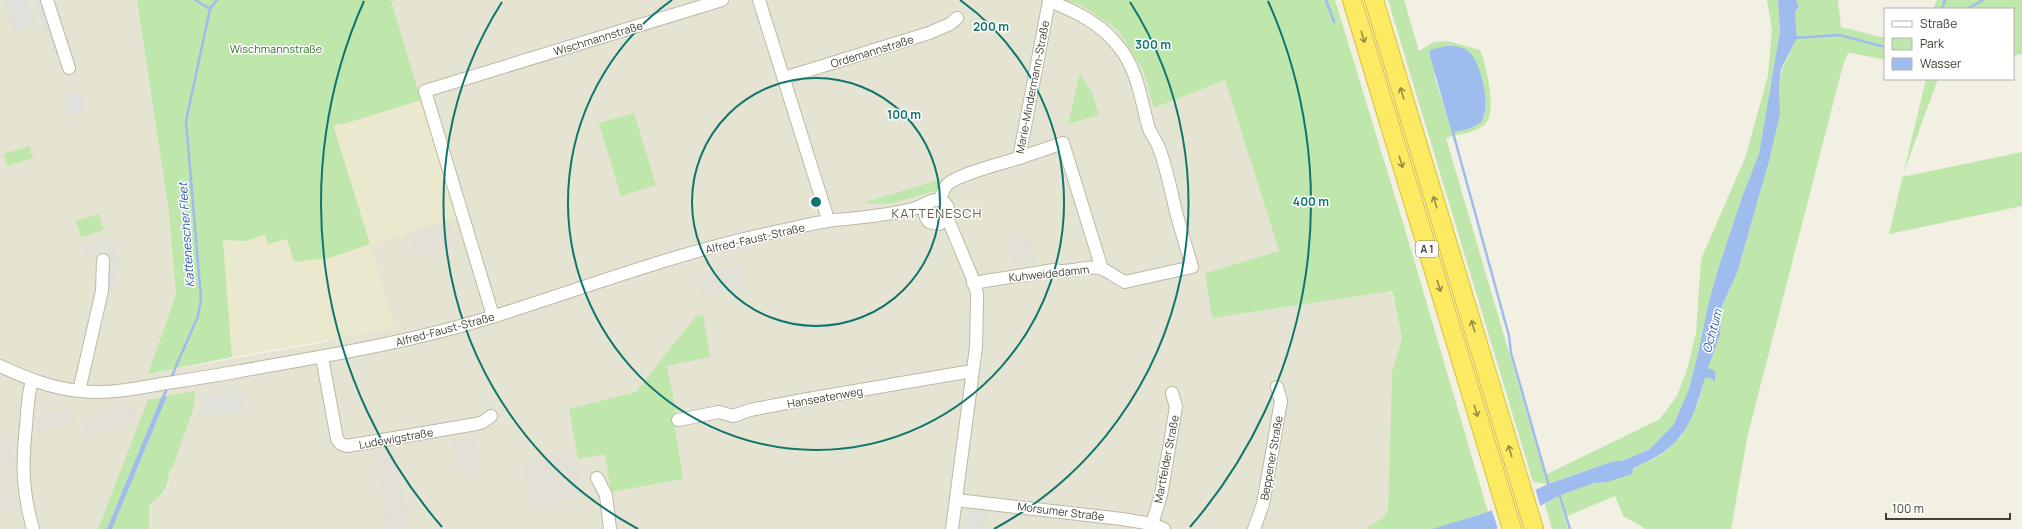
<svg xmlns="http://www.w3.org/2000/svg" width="2022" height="529" font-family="Manrope,sans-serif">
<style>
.residential{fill:#e5e3d1}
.industrial{fill:#e3e0d8}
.education{fill:#eae9cd}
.green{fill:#bfe6ab;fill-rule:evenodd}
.parking{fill:#e2e0db}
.water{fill:#9fbcee}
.pier{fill:#f1f0e3}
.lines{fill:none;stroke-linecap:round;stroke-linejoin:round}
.stream{stroke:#9fbcee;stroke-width:2.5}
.minor-casing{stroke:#bcb9a6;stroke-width:14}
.highway-casing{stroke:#dac234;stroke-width:20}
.minor{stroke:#fff;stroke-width:12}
.highway{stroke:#fcea63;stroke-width:18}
.oneway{stroke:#968c49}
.ring{fill:none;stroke:#0f766e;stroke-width:2}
.labels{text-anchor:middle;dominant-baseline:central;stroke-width:3;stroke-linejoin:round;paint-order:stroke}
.shield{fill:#fff;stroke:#7b7970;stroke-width:1}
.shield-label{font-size:10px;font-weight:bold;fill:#434033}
.street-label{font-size:11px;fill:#434033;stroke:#fff}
.park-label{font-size:11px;fill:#347328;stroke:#fff}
.water-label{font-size:12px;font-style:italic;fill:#2f5cac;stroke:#fff}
.quarter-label{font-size:13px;letter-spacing:1px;fill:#65604b;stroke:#fff}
.centre{fill:#0f766e;stroke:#fff;stroke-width:2}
.ring-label{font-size:12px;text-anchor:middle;font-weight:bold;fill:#0f766e;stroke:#fff;stroke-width:3;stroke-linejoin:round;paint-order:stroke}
</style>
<rect width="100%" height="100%" fill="#f1f0e3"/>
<polygon class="residential" points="0,0 137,0 169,213 176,294 148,374 327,342 370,244 456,217 391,0 1062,0 1081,5 1118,30 1143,70 1154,108 1225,80 1279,251 1205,273 1212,318 1391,291 1402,339 1392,372 1388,509 1384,517 1365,529 149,529 149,505 164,492 169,483 169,470 194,407 195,391 102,517 98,529 0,529"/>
<g class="industrial">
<polygon points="450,223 456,244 415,257 409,235"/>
<polygon points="1027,234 1035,261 1016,268 1007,240"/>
<polygon points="742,265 746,288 700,296 698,281 705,279 703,272"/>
<polygon points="132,404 137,421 88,437 83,421"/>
<polygon points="69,407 74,422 38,433 33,418"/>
<polygon points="6,434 15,461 13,469 0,472 0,435"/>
<polygon points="475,437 481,472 458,476 452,441"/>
<polygon points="396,451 409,527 388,529 375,455"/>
<polygon points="575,453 582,498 530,506 523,462"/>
<polygon points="13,487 21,511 5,515 0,500 0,491"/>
</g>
<polygon class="education" points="421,100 456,217 370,244 395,328 232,357 221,209 286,124 344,124"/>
<g class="green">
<polygon points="137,0 391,0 421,100 344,124 333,125 370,244 329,258 294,262 287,239 268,244 265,235 245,241 223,240 232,357 148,374 176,294 169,213"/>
<polygon points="1062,0 1335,0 1404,226 1488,512 1432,529 1365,529 1384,517 1388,509 1392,372 1402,338 1392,291 1212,318 1205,273 1279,251 1225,80 1154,108 1143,70 1118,30 1081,5"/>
<path d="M1388,0H1404L1419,51L1434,42L1448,41L1480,50C1486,63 1497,111 1486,123C1476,134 1459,133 1446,138L1545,475L1660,419L1677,396L1686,373L1696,333L1701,259L1745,158L1768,76L1772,30L1767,0H1778L1780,31L1759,154L1742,197L1720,263L1709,301L1698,353L1689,389L1674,424L1650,449L1625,460L1611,462L1547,484L1533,482ZM1434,75L1484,90L1485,116L1472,127L1455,132L1450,127Z"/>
<polygon points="1796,0 1838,0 1841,27 1885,38 1885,60 1851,53 1848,53 1843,65 1748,434 1731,529 1646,529 1623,516 1615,496 1567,516 1561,495 1594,483 1608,482 1633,468 1654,459 1666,451 1681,437 1698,403 1705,378 1710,378 1715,381 1708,368 1720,335 1721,308 1737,273 1768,165 1782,69 1797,38 1795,12 1799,6"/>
<polygon points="1937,0 2022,0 2022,54 2013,56 2013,9 1930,9 1934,7"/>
<polygon points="1080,73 1093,95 1099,115 1068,124"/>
<polygon points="1926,79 1938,79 1902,177 2022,152 2022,206 1889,234"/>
<polygon points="634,113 656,185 621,196 599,123"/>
<polygon points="29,146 33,158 7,166 4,154"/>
<polygon points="952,176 937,190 894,203 867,204 866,202"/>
<polygon points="99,214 104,230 81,237 76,221"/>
<polygon points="703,315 710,357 667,366 677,417 674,423 683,479 611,492 605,454 578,459 569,409 636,392 696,316"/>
<path d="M195,391L194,407L172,469L169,470C169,489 163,493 149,505V529H98L148,400Z"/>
<polygon points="1559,496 1568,529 1552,529 1545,504"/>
</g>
<g class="parking">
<polygon points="3,0 27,0 35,25 14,32"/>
<polygon points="35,0 42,0 59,52 52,54"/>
<polygon points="73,90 75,96 81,95 86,111 69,117 62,94"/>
<polygon points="105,241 108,247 114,245 119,260 113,291 106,289 112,261 108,248 87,255 84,248"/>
<polygon points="242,391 245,412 198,416 200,410 198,396"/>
<polygon points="974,507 988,508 980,529 964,529 967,513"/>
</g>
<g class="water">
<path d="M1778,0H1796L1799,6L1795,12L1797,38L1781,69L1779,90L1780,114L1768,165L1737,273L1721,308L1720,335L1708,368L1715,371V382L1710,378H1705C1691,427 1682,448 1633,468L1632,474L1608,482L1594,483L1561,495L1496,529H1432L1488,512L1548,484L1611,462L1625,460L1650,449L1674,424L1689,389L1698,353L1709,301L1720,263L1742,197L1759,154L1780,31Z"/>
<path d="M1446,46C1454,46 1464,46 1469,52C1481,62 1492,109 1481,122C1474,128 1464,130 1455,132L1450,127L1430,56V50Z"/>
<polygon points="167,396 112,529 107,529 161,398"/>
</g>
<polygon class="pier" points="1535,488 1541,508 1498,529 1491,508"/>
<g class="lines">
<g class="stream">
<polyline points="195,0 210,9"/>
<polyline points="1326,0 1334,22"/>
<polyline points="1942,9 1945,0"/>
<polyline points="1967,9 1983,0"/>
<polyline points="1793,38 1839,35 1885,47"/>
<polyline points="1452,129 1509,336 1511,353 1549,486"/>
<polyline points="171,378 198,316 201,299 186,121 210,9 217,0"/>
<polyline points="162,400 168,386"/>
<polyline points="1559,493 1570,529"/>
</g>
<g class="minor-casing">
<g id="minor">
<polyline points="47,0 69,68"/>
<polyline points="759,0 826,213 827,221"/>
<polyline points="784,78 929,33 950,24 957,18"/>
<polyline points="1019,158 1063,143 1102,269"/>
<path d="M939,200C942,196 943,190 946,186C954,175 1003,163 1019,158L1049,1C1075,11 1102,24 1119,47C1138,70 1141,101 1149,129C1152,135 1156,141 1159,148C1167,169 1171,191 1176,212C1181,231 1187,249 1192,267L1125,282C1118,279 1107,270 1100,268C1085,265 1069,274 1054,270L973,283"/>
<polyline points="947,217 972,277 977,293 977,303 976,347 952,529"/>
<polyline points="493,316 425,91 722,0"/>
<polyline points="322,357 337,439 341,444 347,446 476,424 483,422 491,416"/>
<path d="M0,366C26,378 53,389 81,391C108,394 134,389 161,384C187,380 214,376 240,371C326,356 412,342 495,316C587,287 676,253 770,233C791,229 812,223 834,220C860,218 887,215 913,209C921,207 929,200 936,200C951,200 952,217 939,224L929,222C924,216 923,211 927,204"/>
<path d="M32,380C28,395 27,411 26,426C22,465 22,490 33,529"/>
<polyline points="79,391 102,291 103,260"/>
<polyline points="678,420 719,412 733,416 750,410 808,399 966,372 972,372"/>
<polyline points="597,478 606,495 610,529"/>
<polyline points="956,500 1122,519 1152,524 1164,529"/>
<polyline points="1152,524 1161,495 1176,407 1172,393"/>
<polyline points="1254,529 1263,504 1281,401 1277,387"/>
</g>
</g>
<g class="highway-casing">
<g id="highway">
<polyline points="1352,0 1512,529"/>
<polyline points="1374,0 1534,529"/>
</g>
</g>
<use href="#minor" class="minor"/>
<use href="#highway" class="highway"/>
</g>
<defs><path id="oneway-shaft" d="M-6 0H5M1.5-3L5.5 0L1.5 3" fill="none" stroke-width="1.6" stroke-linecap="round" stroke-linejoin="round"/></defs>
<g class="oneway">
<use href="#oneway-shaft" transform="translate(1363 37) rotate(73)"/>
<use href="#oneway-shaft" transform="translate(1402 93) rotate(-107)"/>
<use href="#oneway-shaft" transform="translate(1401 162) rotate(73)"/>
<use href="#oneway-shaft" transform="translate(1435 202) rotate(-107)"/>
<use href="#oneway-shaft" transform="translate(1439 286) rotate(73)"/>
<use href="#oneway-shaft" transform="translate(1473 326) rotate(-107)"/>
<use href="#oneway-shaft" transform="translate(1476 411) rotate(73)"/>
<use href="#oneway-shaft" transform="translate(1510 451) rotate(-107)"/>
</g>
<g class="ring">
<circle cx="816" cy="202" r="124"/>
<path d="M960 0A248 248 0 1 1 672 0"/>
<path d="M638 529A372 372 0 0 1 502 2M1130 2A372 372 0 0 1 994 529"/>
<path d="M442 527A495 495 0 0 1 364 1M1268 1A495 495 0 0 1 1190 527"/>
</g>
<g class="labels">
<rect class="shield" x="1416" y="241" width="22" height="16" rx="3"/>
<g class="shield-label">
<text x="1427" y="249">A 1</text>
</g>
<g class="street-label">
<text transform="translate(598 38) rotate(-17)">Wischmannstraße</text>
<text transform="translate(872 51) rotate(-17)">Ordemannstraße</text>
<text transform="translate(1032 87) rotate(-79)">Marie-Mindermann-Straße</text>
<text transform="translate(755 238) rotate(-13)">Alfred-Faust-Straße</text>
<text transform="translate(1049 273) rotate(-6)">Kuhweidedamm</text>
<text transform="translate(445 329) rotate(-15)">Alfred-Faust-Straße</text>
<text transform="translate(825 397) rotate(-10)">Hanseatenweg</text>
<text transform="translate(396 438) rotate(-10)">Ludewigstraße</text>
<text transform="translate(1271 458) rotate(-80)">Beppener Straße</text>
<text transform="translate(1166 459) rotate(-79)">Martfelder Straße</text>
<text transform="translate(1061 511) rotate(7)">Morsumer Straße</text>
</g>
<g class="park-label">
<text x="276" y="48">Wischmannstraße</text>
</g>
<g class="water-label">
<text transform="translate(186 235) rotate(-94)">Kattenescher Fleet</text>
<text transform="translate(1712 331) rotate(-75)">Ochtum</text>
</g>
<g class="quarter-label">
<text x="937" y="213">KATTENESCH</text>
</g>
</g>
<circle cx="816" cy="202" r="6" class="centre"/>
<g class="ring-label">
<text x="991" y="31">200 m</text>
<text x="1153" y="49">300 m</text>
<text x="904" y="119">100 m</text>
<text x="1311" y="206">400 m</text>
</g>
<rect x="1884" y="8" width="130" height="72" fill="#ffffff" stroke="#b4b3ad"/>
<rect x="1892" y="21" width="20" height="6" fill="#ffffff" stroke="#b4b3ad"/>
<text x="1920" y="28" font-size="12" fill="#434033">Straße</text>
<rect x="1892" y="38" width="20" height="12" fill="#bfe6ab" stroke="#b4b3ad"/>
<text x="1920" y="48" font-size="12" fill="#434033">Park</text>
<rect x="1892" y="58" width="20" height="12" fill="#9fbcee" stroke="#b4b3ad"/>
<text x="1920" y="68" font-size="12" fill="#434033">Wasser</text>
<path d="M1886 513v6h124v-6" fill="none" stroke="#434033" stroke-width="2"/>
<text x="1892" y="513" font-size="12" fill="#434033" stroke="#ffffff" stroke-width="3" paint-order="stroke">100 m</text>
</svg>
